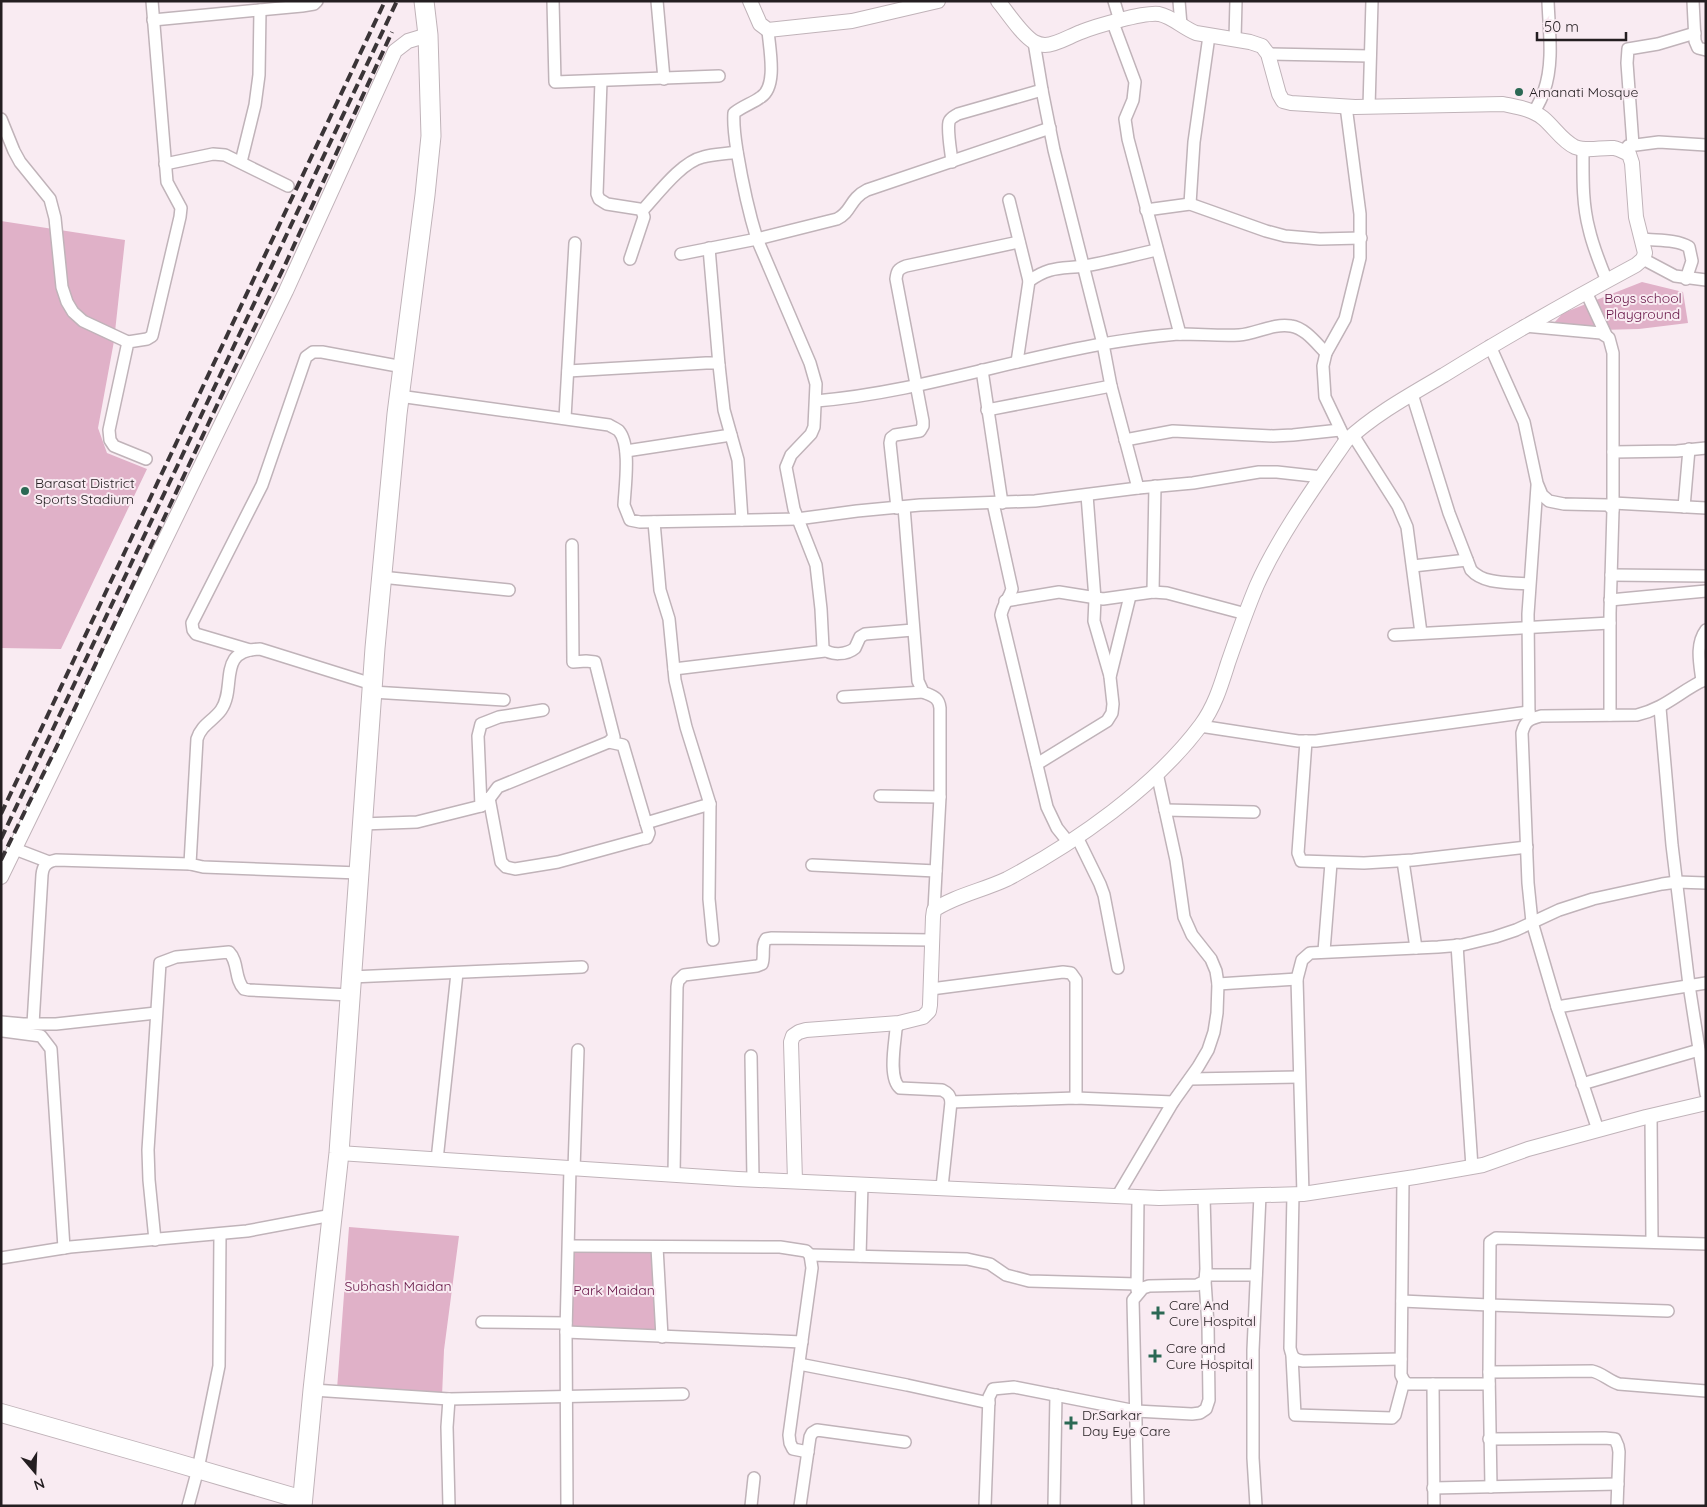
<svg xmlns="http://www.w3.org/2000/svg" width="1707" height="1507" font-family="Quicksand,sans-serif">
<style>
.green{fill:#e0b1c8}
.lines{fill:none;stroke-linecap:round;stroke-linejoin:round}
.minor-casing{stroke:#c0b3b9;stroke-width:14}
.tertiary-casing{stroke:#c0b3b9;stroke-width:16}
.primary-casing{stroke:#c0b3b9;stroke-width:20}
.trunk-casing{stroke:#c0b3b9;stroke-width:21}
.minor{stroke:#fff;stroke-width:11}
.tertiary{stroke:#fff;stroke-width:14}
.primary{stroke:#fff;stroke-width:18}
.trunk{stroke:#fff;stroke-width:19}
.rail{stroke:#3a3437;stroke-width:4;stroke-dasharray:10 5;stroke-linecap:butt}
.poi-dot{fill:#2b6854;stroke:#f9ebf2;stroke-width:2}
.labels{text-anchor:middle;dominant-baseline:central;stroke-width:4;stroke-linejoin:round;paint-order:stroke}
.poi-label{font-size:14px;fill:#241e21;stroke:#f9ebf2;text-anchor:start}
.park-label{font-size:14px;fill:#671647;stroke:#f9ebf2}
</style>
<rect width="100%" height="100%" fill="#f9ebf2"/>
<g class="green">
<polygon points="1,221 125,240 114,341 98,428 107,453 147,469 61,649 1,648"/>
<polygon points="1642,282 1683,292 1688,323 1639,329 1601,330 1554,323 1563,313"/>
<polygon points="349,1227 459,1236 444,1350 442,1396 337,1389"/>
<polygon points="573,1250 654,1250 656,1331 573,1330"/>
</g>
<g class="lines">
<g class="minor-casing">
<g id="minor">
<polyline points="553,1 555,82 719,76"/>
<polyline points="657,1 664,79"/>
<polyline points="1114,1 1120,21"/>
<polyline points="1179,1 1181,25"/>
<polyline points="1693,1 1695,41 1698,48 1706,50"/>
<polyline points="153,20 302,6 314,4 317,1"/>
<polyline points="1113,23 1135,82 1133,100 1125,119 1128,139 1180,334"/>
<path d="M768,30C769,47 778,86 761,97C753,103 743,106 734,113C733,126 735,138 737,151C742,181 748,210 757,239L810,363L816,384L814,427L811,434L791,455L786,467L794,509L816,565L821,609L823,648C830,656 847,655 855,648L860,637L865,634L913,630"/>
<polyline points="1235,39 1236,1"/>
<polyline points="1034,42 1042,90 1054,150 1103,344 1111,386 1138,488"/>
<polyline points="1268,54 1370,56"/>
<polyline points="601,81 597,194 599,199 607,204 639,209 642,211 644,217 630,259"/>
<polyline points="1346,106 1360,214 1360,258 1345,319 1326,353 1323,366 1325,397 1346,441"/>
<polyline points="1369,107 1372,1"/>
<path d="M1534,112C1538,105 1542,98 1544,91C1554,63 1549,30 1548,1"/>
<polyline points="1,119 14,151 20,162 50,199 55,218 62,287 67,302 73,312 83,321 128,342"/>
<polyline points="1633,145 1627,63 1628,49 1658,44 1695,33"/>
<polyline points="1628,146 1659,142 1706,145"/>
<path d="M1583,148C1583,175 1582,203 1589,229C1593,247 1600,264 1607,281"/>
<polyline points="241,162 255,105 259,75 260,10"/>
<path d="M952,162C951,152 947,131 949,122C950,118 955,116 958,114L1042,90"/>
<polyline points="165,164 213,154 225,155 288,186"/>
<polyline points="1009,200 1029,281"/>
<polyline points="1190,204 1194,142 1209,36"/>
<polyline points="1146,210 1190,204 1266,231 1285,236 1320,239 1361,238"/>
<path d="M642,211C657,195 681,162 703,157C714,154 726,154 737,152"/>
<path d="M1642,239C1657,241 1676,239 1689,247L1692,261L1686,279"/>
<polyline points="709,248 719,365"/>
<path d="M681,254L757,239L837,219C852,212 849,199 867,190L1050,128"/>
<polyline points="1643,259 1675,276 1706,280"/>
<polyline points="1586,292 1606,335"/>
<polyline points="1524,326 1601,333 1609,338 1613,353 1613,510"/>
<polyline points="1490,346 1524,422 1537,483 1542,495 1549,501 1564,504 1608,505 1613,510 1610,613 1610,715"/>
<path d="M1017,362L1029,281C1050,266 1060,269 1084,266C1109,262 1133,255 1157,250"/>
<polyline points="982,370 1002,503"/>
<polyline points="568,371 706,363 715,363 719,365 724,410 738,460 742,520"/>
<path d="M1412,394L1449,513L1471,570C1484,585 1511,582 1529,584"/>
<path d="M399,396L609,425C612,427 617,429 619,431C631,445 625,486 624,505L630,520L640,522L797,519L857,511L920,505L1035,501L1138,488L1193,483L1259,472H1277L1322,477"/>
<path d="M816,401C913,393 1006,361 1102,344C1127,340 1157,335 1182,334C1200,334 1220,336 1239,335C1256,334 1273,323 1291,326C1305,328 1316,343 1326,353"/>
<polyline points="987,410 1111,386"/>
<polyline points="565,418 575,243"/>
<polyline points="1353,435 1398,506 1407,527 1421,633"/>
<polyline points="1125,440 1173,431 1273,436 1293,435 1340,430"/>
<polyline points="626,451 731,435"/>
<polyline points="1613,452 1677,451 1706,448"/>
<polyline points="146,459 114,446 110,440 109,430 128,342 147,339 152,336 180,217 181,208 167,182 152,1"/>
<polyline points="1087,495 1095,599 1094,621 1110,676"/>
<path d="M993,503L1012,589C1009,599 1003,604 1001,615L1047,807L1057,828L1069,843"/>
<polyline points="1613,503 1706,508"/>
<path d="M904,507L918,681L923,692C932,696 939,697 940,708V797L934,910"/>
<polyline points="1684,507 1689,449"/>
<path d="M897,508L890,443L891,438L895,435L920,431L923,426V421L896,279C897,271 898,269 906,266L1019,242"/>
<polyline points="654,522 660,590 669,619 675,680 686,727 710,804 709,899 713,940"/>
<polyline points="1413,566 1467,560"/>
<polyline points="1611,575 1706,576"/>
<polyline points="381,577 509,590"/>
<polyline points="1153,592 1155,486"/>
<polyline points="1610,600 1706,591"/>
<polyline points="1005,601 1059,592 1103,599 1153,592 1167,593 1246,614"/>
<polyline points="1394,635 1610,623"/>
<polyline points="250,650 196,634 193,630 192,623 262,485 306,357 313,352 322,352 403,367"/>
<polyline points="674,669 825,651"/>
<path d="M1702,681C1700,664 1695,645 1706,630"/>
<polyline points="372,692 504,700"/>
<polyline points="843,697 923,692"/>
<polyline points="1660,708 1672,845 1689,985 1706,1094"/>
<polyline points="1529,717 1528,614 1537,486"/>
<polyline points="1200,726 1298,741 1316,741 1529,712"/>
<polyline points="1306,741 1298,853 1301,861 1364,863 1413,860 1527,847"/>
<polyline points="609,742 623,745 646,823 710,804"/>
<polyline points="1037,764 1107,721 1112,713 1113,704 1110,677 1130,596"/>
<polyline points="880,796 940,797"/>
<polyline points="489,798 501,862 506,867 515,869 558,862 642,839 647,838 649,833 646,823"/>
<polyline points="481,806 478,736 481,724 499,717 543,710"/>
<polyline points="1165,810 1254,812"/>
<polyline points="362,824 417,822 481,806 486,803 498,787 609,742 614,737 595,662 586,661 573,662 572,545"/>
<polyline points="1077,837 1100,884 1104,895 1118,968"/>
<polyline points="15,849 49,862"/>
<polyline points="1403,861 1416,948"/>
<polyline points="812,865 936,871"/>
<path d="M359,873L203,867L190,864L197,739C201,725 213,721 221,710C237,687 216,650 260,649L372,684"/>
<polyline points="1457,945 1472,1167"/>
<polyline points="1324,951 1331,863"/>
<polyline points="351,977 582,967"/>
<polyline points="1218,984 1297,979"/>
<polyline points="931,989 1063,972 1071,973 1076,980 1076,1098"/>
<polyline points="1557,1007 1706,983"/>
<polyline points="1,1022 23,1024 56,1024 156,1013"/>
<path d="M899,1023L896,1029C895,1043 888,1078 900,1088L942,1090C948,1093 950,1095 951,1102L942,1187"/>
<path d="M33,1024L42,875C43,865 47,862 56,860L190,864"/>
<polyline points="3,1031 41,1036 51,1049 64,1248"/>
<polyline points="751,1056 753,1179"/>
<polyline points="1190,1079 1299,1077"/>
<polyline points="1582,1084 1699,1050"/>
<polyline points="951,1102 1076,1098 1173,1102"/>
<polyline points="1651,1116 1652,1241"/>
<path d="M1598,1130L1557,1007L1532,922L1528,883L1522,733C1525,721 1529,719 1541,716L1637,715C1666,708 1680,691 1706,679"/>
<polyline points="437,1160 457,973"/>
<polyline points="574,1169 578,1050"/>
<path d="M674,1175L677,987L678,981L684,975L757,966L762,964C765,956 761,945 766,939L772,938L932,940"/>
<polyline points="1403,1179 1401,1375 1404,1381 1408,1384 1489,1384"/>
<path d="M1293,1194L1290,1348C1292,1357 1294,1360 1303,1361L1401,1359"/>
<polyline points="1303,1194 1297,979 1302,960 1310,953 1438,947 1462,945 1495,937 1516,930 1559,910 1593,899 1662,884 1677,882 1706,883"/>
<polyline points="1118,1195 1173,1102 1198,1067 1208,1050 1214,1032 1217,1013 1218,984 1216,971 1211,959 1192,935 1184,917 1176,860 1157,773"/>
<path d="M155,1240L149,1180L148,1150L160,963L176,957L229,952C239,962 234,979 244,989L249,990L350,995"/>
<polyline points="569,1246 780,1247 806,1251 810,1255 812,1268 789,1435 790,1443 793,1449 808,1452"/>
<polyline points="657,1247 662,1337"/>
<polyline points="810,1255 967,1259 990,1264 1006,1275 1029,1281 1137,1284"/>
<polyline points="860,1256 862,1184"/>
<polyline points="1,1258 70,1247 247,1231 332,1215"/>
<polyline points="1206,1275 1256,1275"/>
<polyline points="1137,1290 1138,1197"/>
<polyline points="1402,1301 1489,1305 1668,1311"/>
<polyline points="482,1322 566,1323"/>
<polyline points="566,1332 802,1342"/>
<polyline points="1292,1356 1295,1415 1392,1418 1395,1415 1404,1381"/>
<polyline points="799,1364 907,1385 989,1403"/>
<path d="M1489,1372L1592,1371C1602,1373 1609,1381 1619,1384L1706,1391"/>
<polyline points="1433,1384 1434,1506"/>
<polyline points="313,1390 449,1399 683,1394"/>
<polyline points="449,1399 447,1427 449,1506"/>
<polyline points="1489,1439 1605,1438 1615,1439 1618,1446 1619,1452 1617,1506"/>
<polyline points="1491,1487 1489,1372 1490,1242 1496,1238 1706,1244"/>
<polyline points="1433,1488 1618,1484"/>
<polyline points="188,1506 198,1469 219,1366 220,1234"/>
<polyline points="567,1506 566,1332 570,1168"/>
<polyline points="751,1506 754,1478"/>
<polyline points="800,1506 810,1437 812,1433 817,1430 905,1442"/>
<polyline points="985,1506 989,1397 993,1389 1014,1387 1136,1411 1192,1414 1200,1413 1206,1409 1209,1400 1208,1325 1205,1281"/>
<polyline points="1054,1506 1056,1395"/>
<polyline points="1138,1506 1133,1300 1143,1288 1149,1286 1197,1285 1205,1281 1206,1269 1204,1197"/>
<polyline points="1256,1506 1253,1458 1253,1350 1260,1195"/>
</g>
</g>
<g class="tertiary-casing">
<g id="tertiary">
<polyline points="750,1 760,24 768,30 852,21 938,1"/>
<polyline points="1,877 286,291 395,51 408,41 428,35"/>
<polyline points="339,1153 738,1179 1159,1198 1303,1194 1415,1177 1483,1165 1528,1149 1646,1117 1706,1103"/>
<path d="M795,1181L791,1042L793,1036L799,1032L806,1030L899,1023L923,1017L929,1011L930,1005L933,917L934,910C954,896 984,890 1007,879C1075,843 1155,787 1201,725C1215,706 1221,685 1228,663C1237,637 1246,611 1257,585C1279,536 1315,486 1346,441C1375,414 1410,395 1444,375C1507,336 1571,300 1636,265L1643,259L1645,253L1636,217L1632,163L1629,154C1624,152 1619,149 1614,148C1601,147 1588,152 1575,147C1562,141 1554,127 1543,118C1532,109 1517,107 1503,104L1355,107L1291,103L1283,101L1279,94L1268,54L1262,46L1250,42L1196,33C1183,28 1173,17 1159,14C1144,12 1096,26 1081,32C1070,36 1056,45 1045,45C1042,45 1036,43 1034,42C1021,34 1008,13 998,1"/>
</g>
</g>
<g class="primary-casing">
<polyline id="primary" points="1,1413 170,1461 303,1500"/>
</g>
<g class="trunk-casing">
<polyline id="trunk" points="302,1506 313,1390 339,1153 375,648 397,414 425,195 431,136 428,35 424,1"/>
</g>
<use href="#minor" class="minor"/>
<use href="#tertiary" class="tertiary"/>
<use href="#primary" class="primary"/>
<use href="#trunk" class="trunk"/>
<g class="rail">
<polyline points="1,814 385,1"/>
<polyline points="1,839 397,1"/>
<polyline points="1,860 58,744 227,384 285,265 392,32"/>
</g>
</g>
<g class="poi-dot">
<circle cx="1519" cy="92" r="5"/>
<circle cx="25" cy="491" r="5"/>
<path d="M1155.5 1305.5h5v5h5v5h-5v5h-5v-5h-5v-5h5z"/>
<path d="M1152.5 1348.5h5v5h5v5h-5v5h-5v-5h-5v-5h5z"/>
<path d="M1068.5 1415.5h5v5h5v5h-5v5h-5v-5h-5v-5h5z"/>
</g>
<g class="labels">
<g class="poi-label">
<text x="1529" y="92">Amanati Mosque</text>
<text x="35" y="483">Barasat District<tspan x="35" dy="16">Sports Stadium</tspan></text>
<text x="1169" y="1305">Care And<tspan x="1169" dy="16">Cure Hospital</tspan></text>
<text x="1166" y="1348">Care and<tspan x="1166" dy="16">Cure Hospital</tspan></text>
<text x="1082" y="1415">Dr.Sarkar<tspan x="1082" dy="16">Day Eye Care</tspan></text>
</g>
<g class="park-label">
<text x="1643" y="298">Boys school<tspan x="1643" dy="16">Playground</tspan></text>
<text x="398" y="1286">Subhash Maidan</text>
<text x="614" y="1290">Park Maidan</text>
</g>
</g>
<rect width="1707" height="1507" fill="none" stroke="#241e21" stroke-width="5"/>
<g transform="translate(35 1472) rotate(161)" stroke="#f9ebf2" stroke-width="4" paint-order="stroke">
<path d="M0-4L9 19L0 12L-9 19Z" fill="#241e21"/>
<text y="-8" font-size="14" font-weight="bold" text-anchor="middle" fill="#241e21">N</text>
</g>
<path d="M1537 32v8h89v-8" fill="none" stroke="#241e21" stroke-width="2.5"/>
<text x="1544" y="32" font-size="15" fill="#241e21" stroke="#f9ebf2" stroke-width="4" paint-order="stroke">50 m</text>
</svg>
